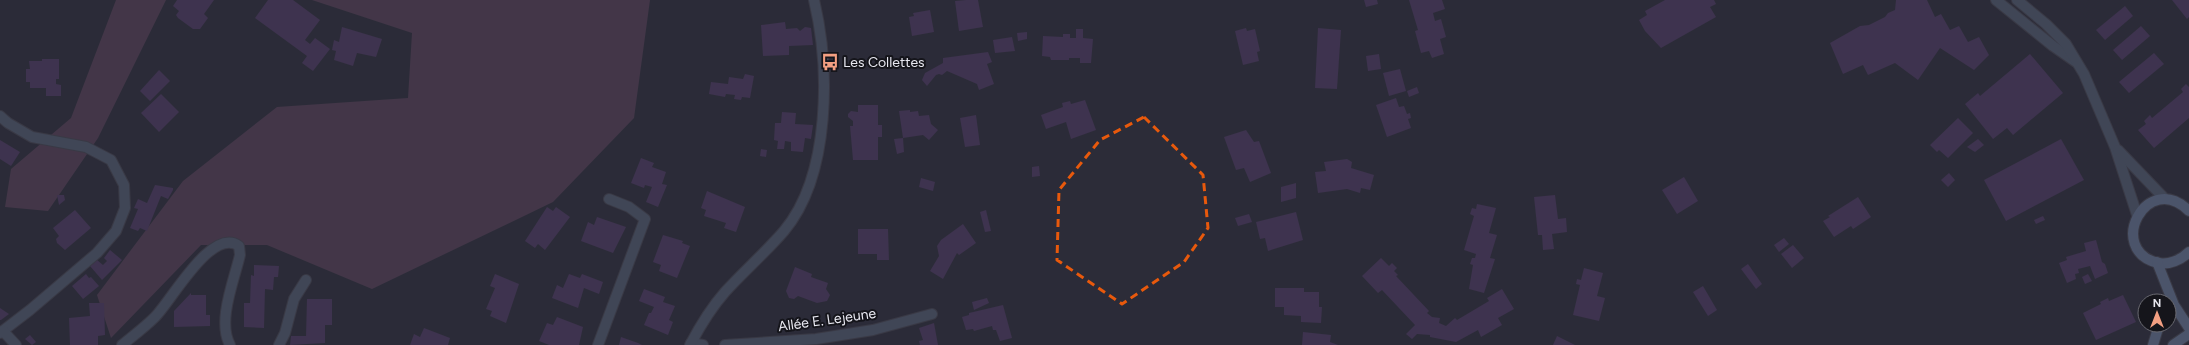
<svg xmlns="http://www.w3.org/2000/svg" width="2189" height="345" font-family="Figtree,sans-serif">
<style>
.green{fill:#5f445c}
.building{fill:#543c6a}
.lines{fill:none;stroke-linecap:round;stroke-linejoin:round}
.street-casing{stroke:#4a4a55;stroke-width:12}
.secondary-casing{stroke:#4a4a55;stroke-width:12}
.street{stroke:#59667a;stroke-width:10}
.secondary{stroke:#7185a6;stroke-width:10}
.marked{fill:none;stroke:#e8590c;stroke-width:3;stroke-dasharray:8 5;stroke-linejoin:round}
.labels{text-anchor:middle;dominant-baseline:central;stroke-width:4;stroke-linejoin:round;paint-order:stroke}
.poi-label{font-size:14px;fill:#e8e8f0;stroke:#15151b;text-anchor:start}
.street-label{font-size:14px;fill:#e8e8f0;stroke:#15151b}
</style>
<rect width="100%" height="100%" fill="#2c2c38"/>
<g class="green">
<polygon points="116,0 166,0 98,138 48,211 5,207 11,169 71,118"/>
<polygon points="312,0 650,0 634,118 553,202 372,289 267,245 201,245 111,338 97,295 183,181 277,107 408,98 412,33"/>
</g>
<g class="building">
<polygon points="177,0 214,0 204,14 208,18 200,29 193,29 178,18 176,15 179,11 173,6"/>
<polygon points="268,0 293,0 320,20 305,40 310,44 315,38 330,49 313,71 302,63 307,56 255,18"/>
<polygon points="966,0 978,0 983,27 959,31 955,1"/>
<polygon points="1364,0 1377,0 1378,4 1366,7"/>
<polygon points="1409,0 1442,0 1445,9 1433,13 1435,21 1441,19 1446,37 1440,39 1444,54 1432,58 1429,51 1421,53 1415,31 1418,30"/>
<polygon points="1665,0 1714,0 1716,4 1710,7 1716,17 1661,48 1645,31 1639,20 1647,15 1645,11"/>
<polygon points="1896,0 1927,0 1935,17 1941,14 1950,30 1959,26 1968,42 1979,37 1989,55 1974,70 1940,48 1918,80 1895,63 1868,75 1863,65 1843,74 1830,43 1860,26 1869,25 1885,17 1888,13 1895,10"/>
<polygon points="2172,0 2189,0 2189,17 2187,19"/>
<polygon points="2125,6 2133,16 2105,40 2096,30"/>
<polygon points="930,10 934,32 912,36 909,17 914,16 913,13"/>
<polygon points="785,22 786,29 797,28 800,31 805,27 811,28 813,45 789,46 789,55 763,56 761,25"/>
<polygon points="2141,26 2150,36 2122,60 2113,50"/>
<polygon points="342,27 382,39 376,57 357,53 353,66 334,60 336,51 332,50 334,40 339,42"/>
<polygon points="1246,28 1247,31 1255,29 1260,51 1257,52 1259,61 1243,65 1235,31"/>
<polygon points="1318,28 1341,30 1337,89 1315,88"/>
<polygon points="1076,29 1083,29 1083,38 1093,39 1091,63 1080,63 1080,58 1069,58 1069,60 1051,60 1050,57 1042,56 1043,36 1063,37 1063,34 1070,34 1070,38 1076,38"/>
<polygon points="1027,32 1027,39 1018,41 1017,33"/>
<polygon points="1012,37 1015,51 995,53 993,40"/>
<polygon points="988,52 992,62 987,64 994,84 979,90 977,84 947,71 942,75 939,74 936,75 927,86 922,80 925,73 943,63 943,58"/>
<polygon points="2154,53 2164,64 2129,93 2119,82"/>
<polygon points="1379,54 1381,69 1368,71 1366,56"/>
<polygon points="2030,54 2063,93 2013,135 2007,128 1993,139 1965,104 1978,93 1980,96"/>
<polygon points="42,59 59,59 59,79 56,79 56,84 61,85 61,96 46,96 46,88 30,88 30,82 26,82 26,69 30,69 29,61 42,61"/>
<polygon points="1400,69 1406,91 1389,96 1383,73"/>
<polygon points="159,70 170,81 150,101 140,91"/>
<polygon points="745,74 754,76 750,98 742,97 741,100 734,99 735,95 726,94 725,97 709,94 711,82 728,84 729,77 743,79"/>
<polygon points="2186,84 2189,87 2189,118 2154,148 2138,130 2146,124 2144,121 2150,115 2152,118 2183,92 2181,89"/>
<polygon points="1417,87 1419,93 1409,97 1407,91"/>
<polygon points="161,94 179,112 159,132 141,113"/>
<polygon points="1396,98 1399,107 1404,106 1407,114 1410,113 1411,118 1408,119 1411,128 1387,137 1376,105"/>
<polygon points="1085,100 1096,130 1071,139 1066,122 1046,129 1041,115 1063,107 1062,103 1070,101 1071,104"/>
<polygon points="858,105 878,105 878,125 882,125 882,137 878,137 878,160 853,160 850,126 853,126 853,121 848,117 848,114 851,111 858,112"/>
<polygon points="910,110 910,112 918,111 919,116 929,115 931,124 938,130 929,140 923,135 903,138 904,152 897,154 894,139 903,138 899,111"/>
<polygon points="782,112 796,113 795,124 813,125 811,139 805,138 803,152 791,151 791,142 785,141 784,149 777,149 778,141 774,140 775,123 781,123"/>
<polygon points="976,115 980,145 965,147 960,118"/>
<polygon points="1958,118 1973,133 1948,158 1939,150 1937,152 1930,145"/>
<polygon points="1246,130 1254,142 1259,141 1271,173 1250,182 1244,168 1236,170 1224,137"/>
<polygon points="1978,139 1984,145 1975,152 1967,147"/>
<polygon points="2061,139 2084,180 2006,221 1984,180"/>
<polygon points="0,140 20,152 11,166 0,159"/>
<polygon points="761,149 767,150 766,157 760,156"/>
<polygon points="641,158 654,163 652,167 666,172 662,184 667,185 658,207 646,202 652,187 645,185 644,188 631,183"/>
<polygon points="1347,159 1352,162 1351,168 1374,175 1370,190 1361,188 1360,193 1347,189 1318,193 1315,172 1326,171 1324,162"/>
<polygon points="1039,166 1040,176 1032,177 1032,167"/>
<polygon points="1949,173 1955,180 1948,187 1941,180"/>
<polygon points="1684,177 1698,201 1677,214 1662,190"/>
<polygon points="921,178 935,182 933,191 919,187"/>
<polygon points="1296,183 1296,198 1281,202 1281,187"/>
<polygon points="155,185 173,188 173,190 168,199 161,196 147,231 140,228 138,231 130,228 138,209 134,208 138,199 147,203"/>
<polygon points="707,191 745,207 736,232 724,228 726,223 704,216 706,210 701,208"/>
<polygon points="57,195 64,195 65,200 59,205"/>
<polygon points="1555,195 1558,219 1566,218 1567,232 1552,234 1554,249 1543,250 1542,235 1538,235 1534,197"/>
<polygon points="1858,197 1871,217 1853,229 1851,226 1834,237 1823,221 1830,217 1828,216"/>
<polygon points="1477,204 1496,208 1489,233 1497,235 1490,258 1495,259 1484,293 1469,289 1473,265 1470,264 1472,258 1475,258 1476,254 1464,250 1474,216 1470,214 1472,208 1476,209"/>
<polygon points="547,207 553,211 556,207 570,217 545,250 538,244 535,248 525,241"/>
<polygon points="75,210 91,228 65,250 57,243 56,239 59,236 53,228"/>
<polygon points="986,210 991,231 985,232 980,212"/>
<polygon points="1296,212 1303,240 1268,251 1265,238 1260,239 1256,222"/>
<polygon points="1249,214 1252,222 1238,226 1235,218"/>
<polygon points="2043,216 2045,220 2036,224 2034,220"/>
<polygon points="597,217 626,227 613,253 581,241 588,222 594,225"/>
<polygon points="963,224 976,243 959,255 957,253 943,279 930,271 939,256 937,246 941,240"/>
<polygon points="858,229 888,229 889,260 877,260 877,254 858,254"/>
<polygon points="663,235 683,241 682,243 690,246 677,278 659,271 661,265 653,262"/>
<polygon points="1784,238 1789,244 1779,252 1774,245"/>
<polygon points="2096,240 2102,262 2105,264 2108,273 2095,279 2090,266 2078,269 2079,273 2075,274 2076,279 2067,283 2059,263 2067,260 2066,257 2086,251 2084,243"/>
<polygon points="1793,245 1804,258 1792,268 1781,254"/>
<polygon points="110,250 122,260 102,280 90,266 97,260 103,265 107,261 104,258"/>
<polygon points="1381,258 1389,266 1392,263 1397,268 1394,271 1398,275 1396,276 1429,311 1427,313 1432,317 1440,318 1439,323 1446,326 1455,318 1457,320 1489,301 1487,298 1502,289 1514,309 1498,318 1502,325 1481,337 1478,330 1456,342 1430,337 1430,335 1417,334 1412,339 1406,334 1415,325 1382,290 1378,293 1362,276"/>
<polygon points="1748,264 1762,284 1756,289 1741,269"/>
<polygon points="254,265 279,266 278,277 274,277 273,290 265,289 264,328 244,327 244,303 250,303 251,275 254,276"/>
<polygon points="795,267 812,274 811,277 828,283 826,289 830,295 827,301 817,303 798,296 794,299 789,298 786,291"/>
<polygon points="1584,268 1603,273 1597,296 1605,298 1599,321 1573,315 1580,285 1576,284 1577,279 1581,280"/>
<polygon points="86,274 89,278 91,277 99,286 83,299 72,286"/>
<polygon points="495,274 519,284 506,323 490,316 492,311 486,309 495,288 490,286"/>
<polygon points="569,274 580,278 582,274 603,282 599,294 584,288 578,308 552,298 557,285 563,288"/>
<polygon points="2088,274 2092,281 2085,284 2082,277"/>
<polygon points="1703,286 1717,310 1708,316 1693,292"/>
<polygon points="1275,288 1304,288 1304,292 1319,292 1319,307 1322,307 1321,323 1301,322 1301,316 1284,315 1284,307 1275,307"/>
<polygon points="644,289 665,297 663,302 675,306 669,320 673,322 668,335 644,325 649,313 651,313 654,307 639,301"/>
<polygon points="191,293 191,295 206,295 206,315 210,315 210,326 174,327 174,311"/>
<polygon points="2123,295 2136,322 2096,340 2083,313 2101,304 2100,302 2108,298 2109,301"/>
<polygon points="987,298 989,303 974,310 972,302"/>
<polygon points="307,299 332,299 332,325 325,325 325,343 290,345 291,336 306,336"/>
<polygon points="89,303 104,303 105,335 98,336 98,345 70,345 69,318 90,316"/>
<polygon points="1003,305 1012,338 1000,341 996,330 993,330 992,326 974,331 973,329 966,330 962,317 969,315 969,313"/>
<polygon points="0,308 9,314 1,320 0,320"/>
<polygon points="557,317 583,327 579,345 549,345 539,341 547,323 553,325"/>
<polygon points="934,323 938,345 920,345 919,341 923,340 919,328"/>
<polygon points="424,328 450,338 448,345 410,345 414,334 420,337"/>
<polygon points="1303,332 1331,335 1330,342 1338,345 1302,345"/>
<polygon points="30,335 36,342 32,345 25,339"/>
<polygon points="1557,336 1575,345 1553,345"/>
<polygon points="621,337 638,343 642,345 619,345"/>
</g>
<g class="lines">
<g class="street-casing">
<g id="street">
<polyline points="1996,0 2053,46 2076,62"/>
<polyline points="2017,0 2046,24 2066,44 2084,74 2115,147 2137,215"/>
<polyline points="0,116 8,123 32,137 86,147 111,160 124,185 125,208 116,231 97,253 30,310 0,333"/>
<polyline points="2118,150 2165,199"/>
<polyline points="3,331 16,345"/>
<polyline points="691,343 703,345"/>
<path d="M122,345C133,336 145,327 155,317C172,300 212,226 239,246L240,255C234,281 217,321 230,345"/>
<polyline points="279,345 285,333 294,299 306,280"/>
<polyline points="598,345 645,219 629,207 609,199"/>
<path d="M690,345C700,326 711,308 725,292C744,271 766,252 784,231C831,175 830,67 814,0"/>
<polyline points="725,345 816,339 873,330 932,314"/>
</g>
</g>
<g class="secondary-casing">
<g id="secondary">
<path d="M2189,211C2147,169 2105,250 2158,263C2169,265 2181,260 2189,252"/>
<polyline points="2157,262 2174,305 2189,328"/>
<polyline points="2153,345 2159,325"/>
<polyline points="2173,345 2189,334"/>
</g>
</g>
<use href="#street" class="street"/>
<use href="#secondary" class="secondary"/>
</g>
<path d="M0 0H2189V345H0ZM1144,117L1203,175L1208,228L1184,262L1122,304L1057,260L1059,190L1100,140Z" fill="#2c2c38" fill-opacity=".55" fill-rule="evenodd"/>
<path class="marked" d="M1144,117L1203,175L1208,228L1184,262L1122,304L1057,260L1059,190L1100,140Z"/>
<defs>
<g id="bus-bare" transform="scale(1.38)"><path d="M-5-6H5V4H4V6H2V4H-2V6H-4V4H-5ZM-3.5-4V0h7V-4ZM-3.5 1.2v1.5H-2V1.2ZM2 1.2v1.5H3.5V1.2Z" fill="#f39f82" stroke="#15151b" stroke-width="2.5" paint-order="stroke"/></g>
</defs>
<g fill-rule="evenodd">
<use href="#bus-bare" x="830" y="62"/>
</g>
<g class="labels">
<g class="poi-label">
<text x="843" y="62">Les Collettes</text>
</g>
<g class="street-label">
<text transform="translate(827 320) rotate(-8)">Allée E. Lejeune</text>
</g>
</g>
<g transform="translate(2157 313)"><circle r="19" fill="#15151b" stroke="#696970"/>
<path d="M0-3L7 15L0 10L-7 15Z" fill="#f39f82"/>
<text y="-6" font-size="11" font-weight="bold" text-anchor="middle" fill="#e8e8f0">N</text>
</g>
</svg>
